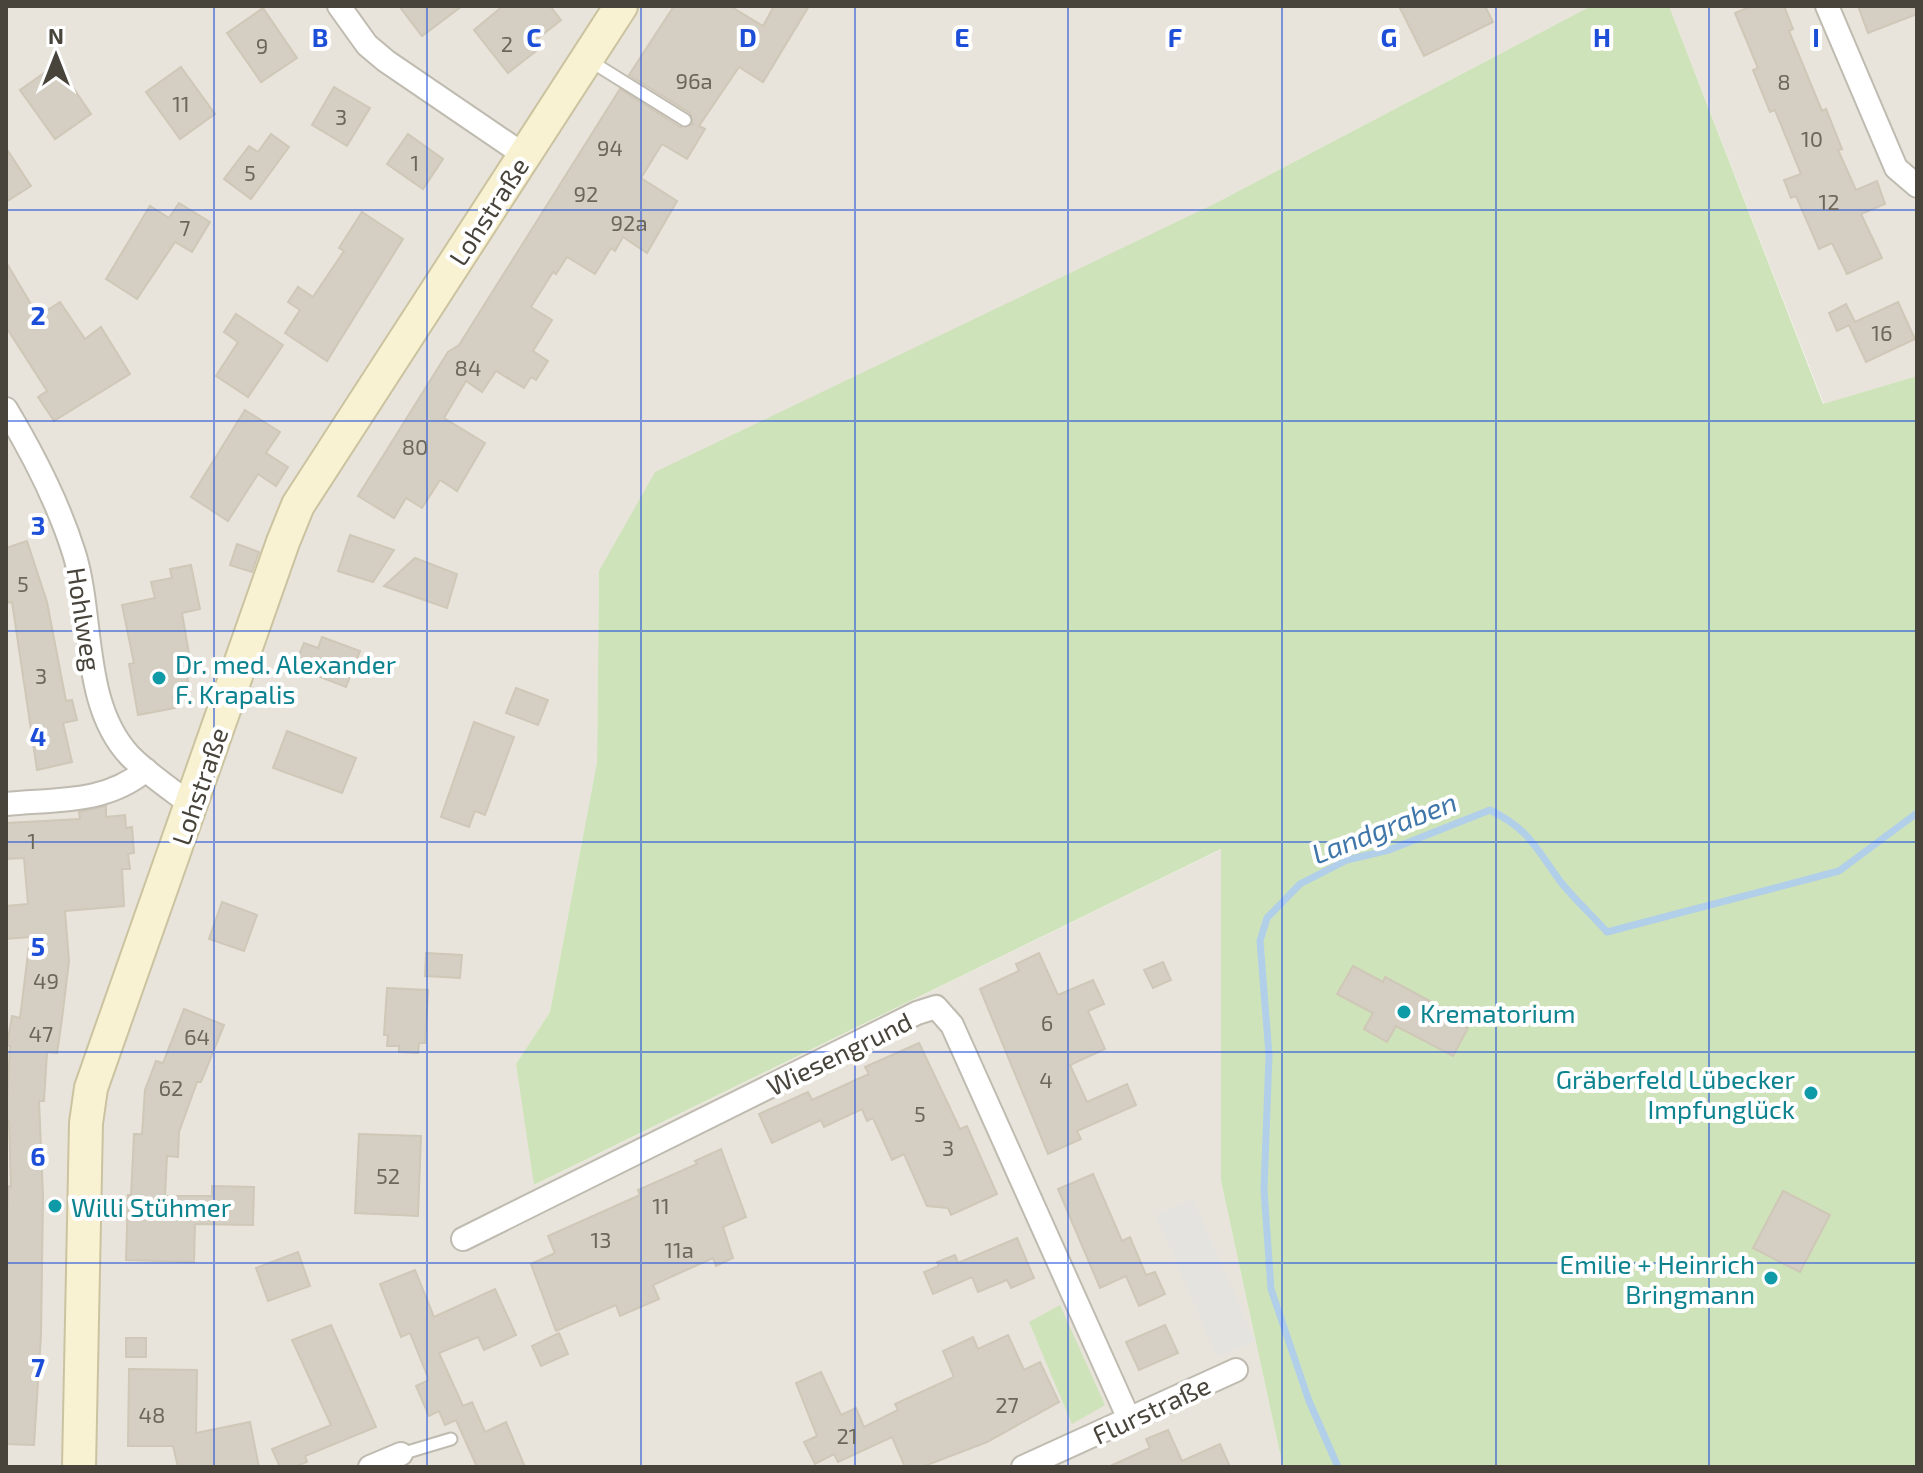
<svg xmlns="http://www.w3.org/2000/svg" width="1923" height="1473" font-family="'Exo 2',sans-serif">
<style>
.residential{fill:#e8e4db}
.green{fill:#cfe3ba}
.parking{fill:#e4e3e0}
.lines{fill:none;stroke-linecap:round;stroke-linejoin:round}
.stream{stroke:#b1cfe9;stroke-width:7}
.building{fill:#d5cfc3;stroke:#cfc7b7;stroke-width:2}
.service-casing{stroke:#bfbbb0;stroke-width:15}
.minor-casing{stroke:#bfbbb0;stroke-width:26}
.secondary-casing{stroke:#cbc3a0;stroke-width:36}
.service{stroke:#fff;stroke-width:11}
.minor{stroke:#fff;stroke-width:22}
.secondary{stroke:#f9f2d2;stroke-width:32}
.grid{fill:none;stroke:#1d4ed8;stroke-width:2;stroke-opacity:0.55}
.culture-dot{fill:#0f9aa8;stroke:#fff;stroke-width:3}
.labels{text-anchor:middle;dominant-baseline:central;stroke-width:8;stroke-linejoin:round;paint-order:stroke}
.number-label{font-size:22px;fill:#6b675d}
.street-label{font-size:26px;fill:#48443b;stroke:#fff}
.culture-label{font-size:26px;fill:#0d838f;stroke:#fff;text-anchor:start}
.water-label{font-size:28px;font-style:italic;fill:#3f76a9;stroke:#fff}
.grid-label{font-size:26px;text-anchor:middle;font-weight:bold;fill:#1d4ed8;stroke:#fff;stroke-width:8;stroke-linejoin:round;paint-order:stroke}
</style>
<rect width="100%" height="100%" fill="#f4f2ec"/>
<g class="residential">
<polygon points="6,6 1591,6 1214,204 599,571 597,762 550,1012 516,1064 535,1185 1222,849 1221,1181 1283,1467 6,1467"/>
<polygon points="1669,6 1917,6 1917,376 1824,404"/>
</g>
<g class="green">
<polygon points="1591,6 1669,6 1823,404 1917,376 1917,1467 1283,1467 1221,1181 1221,849 534,1185 516,1064 550,1012 597,762 599,571 655,472 1214,204"/>
<polygon points="1060,1305 1105,1405 1072,1424 1029,1322"/>
</g>
<polygon class="parking" points="1193,1199 1255,1341 1217,1357 1156,1215"/>
<g class="lines">
<path class="stream" d="M1338,1467L1309,1401L1271,1289L1264,1190L1269,1055L1260,941L1267,918L1300,884L1347,860L1389,850L1490,810C1530,830 1535,847 1560,881C1574,899 1592,915 1607,932L1839,871L1917,813"/>
</g>
<g class="building">
<polygon points="399,6 462,6 422,36"/>
<polygon points="503,6 550,6 561,20 531,44 536,51 508,73 474,30"/>
<polygon points="674,6 730,6 763,26 774,6 809,6 763,82 739,67 699,126 705,129 687,159 662,144 641,178 677,201 647,253 623,237 615,251 611,248 595,274 567,257 556,274 553,272 531,307 552,320 533,351 548,361 536,380 531,377 524,388 496,371 482,392 466,381 444,418 485,443 457,491 440,480 422,508 406,498 394,518 358,496 448,352 459,345 620,89 680,127 693,124 690,113 629,75"/>
<polygon points="1399,6 1485,6 1493,22 1424,56"/>
<polygon points="1752,6 1784,6 1793,29 1789,31 1822,111 1826,109 1842,149 1838,150 1856,190 1877,181 1885,204 1861,214 1882,258 1847,274 1832,243 1819,249 1796,196 1791,198 1784,180 1801,174 1775,110 1770,112 1753,70 1758,68 1735,13"/>
<polygon points="1858,6 1917,6 1917,14 1868,33"/>
<polygon points="263,8 297,58 261,82 227,33"/>
<polygon points="57,64 91,114 55,139 20,90"/>
<polygon points="181,67 215,114 180,139 146,92"/>
<polygon points="334,87 370,108 347,146 312,125"/>
<polygon points="271,134 289,147 251,199 224,179 249,146 258,152"/>
<polygon points="408,134 443,159 423,189 387,164"/>
<polygon points="6,148 31,186 6,202"/>
<polygon points="179,203 210,222 192,252 175,242 137,299 106,279 150,206 169,218"/>
<polygon points="362,212 403,239 327,361 285,333 300,310 288,302 298,287 313,297 344,251 339,248"/>
<polygon points="6,262 38,316 60,302 85,339 101,327 130,374 54,421 38,397 47,391 6,327"/>
<polygon points="1898,302 1915,339 1866,362 1849,325 1837,331 1829,313 1846,304 1855,322"/>
<polygon points="236,314 283,345 248,397 216,376 238,342 224,332"/>
<polygon points="245,410 280,432 266,453 288,467 276,486 258,474 228,521 191,497"/>
<polygon points="350,535 394,550 373,582 338,571"/>
<polygon points="27,541 47,602 66,701 72,700 77,720 63,723 72,762 37,770 12,602 6,603 6,548"/>
<polygon points="237,544 259,552 252,572 230,565"/>
<polygon points="415,558 457,574 447,608 384,586"/>
<polygon points="191,565 200,609 182,613 189,654 183,655 190,692 173,696 175,708 138,715 129,664 134,663 122,605 155,598 151,582 172,578 170,569"/>
<polygon points="322,637 360,651 346,687 294,667 304,643 318,648"/>
<polygon points="516,688 548,700 538,725 506,713"/>
<polygon points="474,722 514,737 485,815 475,811 469,827 441,817"/>
<polygon points="287,731 356,758 342,793 273,768"/>
<polygon points="106,806 106,817 125,815 126,828 132,827 134,853 128,854 130,869 122,869 124,906 65,911 69,961 62,1019 57,1053 47,1052 44,1101 39,1101 43,1196 41,1335 34,1445 6,1444 7,1217 8,1186 11,1187 9,1121 6,1121 10,1046 7,1045 12,1016 20,1018 30,937 6,939 6,906 28,904 24,858 6,859 6,823 80,819 79,812"/>
<polygon points="222,902 257,915 244,951 209,939"/>
<polygon points="426,953 462,955 460,978 425,976"/>
<polygon points="1039,953 1058,995 1093,980 1104,1004 1088,1011 1105,1049 1070,1065 1087,1102 1127,1084 1136,1105 1077,1131 1081,1139 1048,1154 980,989 1019,971 1016,964"/>
<polygon points="1163,962 1171,980 1153,988 1144,970"/>
<polygon points="1353,966 1383,982 1385,977 1439,1006 1436,1011 1468,1028 1453,1056 1396,1026 1387,1042 1364,1029 1373,1013 1337,994"/>
<polygon points="387,988 428,990 425,1043 419,1043 418,1053 399,1052 399,1046 387,1046 388,1035 384,1035"/>
<polygon points="184,1009 224,1025 201,1082 197,1082 179,1132 178,1157 167,1156 165,1196 212,1196 212,1186 254,1187 253,1225 195,1224 194,1262 126,1260 128,1195 131,1195 134,1134 142,1134 145,1090 156,1061 163,1063"/>
<polygon points="919,1043 960,1129 967,1126 997,1194 951,1215 948,1208 927,1206 904,1154 892,1160 873,1118 867,1121 862,1109 824,1127 821,1120 772,1143 759,1114 808,1092 812,1100 869,1074 865,1067"/>
<polygon points="359,1134 421,1136 418,1216 355,1213"/>
<polygon points="721,1149 746,1217 723,1227 733,1258 716,1266 713,1258 653,1285 659,1299 620,1316 616,1305 556,1331 531,1264 555,1253 548,1236 640,1195 638,1190 697,1164 695,1161"/>
<polygon points="1093,1174 1122,1241 1130,1237 1146,1275 1155,1272 1165,1294 1139,1306 1126,1276 1100,1288 1058,1189"/>
<polygon points="1783,1191 1830,1215 1800,1272 1753,1248"/>
<polygon points="1017,1238 1034,1278 1011,1288 1007,1280 978,1292 972,1277 933,1294 924,1272 939,1266 937,1262 955,1255 958,1263"/>
<polygon points="298,1252 310,1286 268,1301 256,1268"/>
<polygon points="415,1270 434,1317 495,1289 516,1335 484,1350 478,1337 439,1353 463,1406 472,1402 485,1432 506,1422 525,1467 477,1467 456,1420 445,1425 439,1411 429,1416 416,1386 429,1380 410,1333 401,1337 380,1284"/>
<polygon points="331,1325 376,1427 305,1456 307,1462 294,1467 280,1467 272,1449 331,1425 292,1340"/>
<polygon points="1165,1325 1178,1353 1139,1370 1126,1342"/>
<polygon points="559,1333 568,1354 541,1366 532,1346"/>
<polygon points="1008,1335 1024,1370 1040,1362 1059,1402 987,1442 922,1467 905,1467 892,1437 838,1462 834,1454 815,1464 804,1442 817,1436 796,1383 821,1372 841,1415 856,1408 864,1427 898,1410 895,1404 954,1377 943,1351 973,1337 978,1349"/>
<rect x="126" y="1338" width="20" height="19"/>
<polygon points="129,1369 197,1370 196,1433 250,1422 259,1467 178,1467 173,1446 128,1446"/>
<polygon points="1168,1430 1182,1461 1220,1444 1230,1467 1108,1467 1150,1448 1146,1439"/>
</g>
<g class="lines">
<g class="service-casing">
<g id="service">
<polyline points="587,59 685,120"/>
<polyline points="401,1454 451,1439"/>
</g>
</g>
<g class="minor-casing">
<g id="minor">
<polyline points="339,6 367,45 386,61 524,155"/>
<polyline points="1827,6 1896,168 1917,186"/>
<path d="M6,409C33,454 58,502 74,553C94,617 81,704 130,756C149,775 172,790 193,806"/>
<path d="M6,804C57,799 105,804 146,770"/>
<polyline points="463,1239 917,1013 936,1007 952,1025 1129,1419"/>
<polyline points="370,1467 401,1454"/>
<polyline points="1023,1467 1236,1370"/>
</g>
</g>
<g class="secondary-casing">
<polyline id="secondary" points="79,1467 86,1123 91,1088 283,542 298,505 621,6"/>
</g>
<use href="#service" class="service"/>
<use href="#minor" class="minor"/>
<use href="#secondary" class="secondary"/>
</g>
<path class="grid" d="M214,6V1467M427,6V1467M641,6V1467M855,6V1467M1068,6V1467M1282,6V1467M1496,6V1467M1709,6V1467M6,210H1917M6,421H1917M6,631H1917M6,842H1917M6,1052H1917M6,1263H1917"/>
<g class="culture-dot">
<circle cx="159" cy="678" r="8"/>
<circle cx="1404" cy="1012" r="8"/>
<circle cx="1811" cy="1093" r="8"/>
<circle cx="55" cy="1206" r="8"/>
<circle cx="1771" cy="1278" r="8"/>
</g>
<g class="labels">
<g class="number-label">
<text x="507" y="43">2</text>
<text x="262" y="45">9</text>
<text x="694" y="80">96a</text>
<text x="1784" y="81">8</text>
<text x="181" y="103">11</text>
<text x="341" y="116">3</text>
<text x="1812" y="138">10</text>
<text x="610" y="147">94</text>
<text x="415" y="162">1</text>
<text x="250" y="172">5</text>
<text x="586" y="193">92</text>
<text x="1829" y="201">12</text>
<text x="629" y="222">92a</text>
<text x="185" y="227">7</text>
<text x="1882" y="332">16</text>
<text x="468" y="367">84</text>
<text x="415" y="446">80</text>
<text x="23" y="583">5</text>
<text x="41" y="675">3</text>
<text x="32" y="840">1</text>
<text x="46" y="980">49</text>
<text x="1047" y="1022">6</text>
<text x="41" y="1033">47</text>
<text x="197" y="1036">64</text>
<text x="1046" y="1079">4</text>
<text x="171" y="1087">62</text>
<text x="920" y="1113">5</text>
<text x="948" y="1147">3</text>
<text x="388" y="1175">52</text>
<text x="661" y="1205">11</text>
<text x="601" y="1239">13</text>
<text x="679" y="1249">11a</text>
<text x="1007" y="1404">27</text>
<text x="152" y="1414">48</text>
<text x="847" y="1435">21</text>
</g>
<g class="street-label">
<text transform="translate(488 211) rotate(-57)">Lohstraße</text>
<text transform="translate(85 619) rotate(81)">Hohlweg</text>
<text transform="translate(199 786) rotate(-71)">Lohstraße</text>
<text transform="translate(839 1053) rotate(-26)">Wiesengrund</text>
<text transform="translate(1151 1409) rotate(-25)">Flurstraße</text>
</g>
<g class="culture-label">
<text x="175" y="663">Dr. med. Alexander<tspan x="175" dy="30">F. Krapalis</tspan></text>
<text x="1420" y="1012">Krematorium</text>
<text x="1795" y="1078" text-anchor="end">Gräberfeld Lübecker<tspan x="1795" dy="30">Impfunglück</tspan></text>
<text x="71" y="1206">Willi Stühmer</text>
<text x="1755" y="1263" text-anchor="end">Emilie + Heinrich<tspan x="1755" dy="30">Bringmann</tspan></text>
</g>
<g class="water-label">
<text transform="translate(1384 827) rotate(-21)">Landgraben</text>
</g>
</g>
<g class="grid-label">
<text x="320" y="47">B</text>
<text x="534" y="47">C</text>
<text x="748" y="47">D</text>
<text x="962" y="47">E</text>
<text x="1175" y="47">F</text>
<text x="1389" y="47">G</text>
<text x="1602" y="47">H</text>
<text x="1816" y="47">I</text>
<text x="38" y="325">2</text>
<text x="38" y="535">3</text>
<text x="38" y="746">4</text>
<text x="38" y="956">5</text>
<text x="38" y="1166">6</text>
<text x="38" y="1377">7</text>
</g>
<rect width="1923" height="1473" fill="none" stroke="#48443b" stroke-width="16"/>
<g transform="translate(56 56)" stroke="#ffffff" stroke-width="6" paint-order="stroke">
<path d="M0-6L14 30L0 20L-14 30Z" fill="#48443b"/>
<text y="-12" font-size="22" font-weight="bold" text-anchor="middle" fill="#48443b">N</text>
</g>
</svg>
